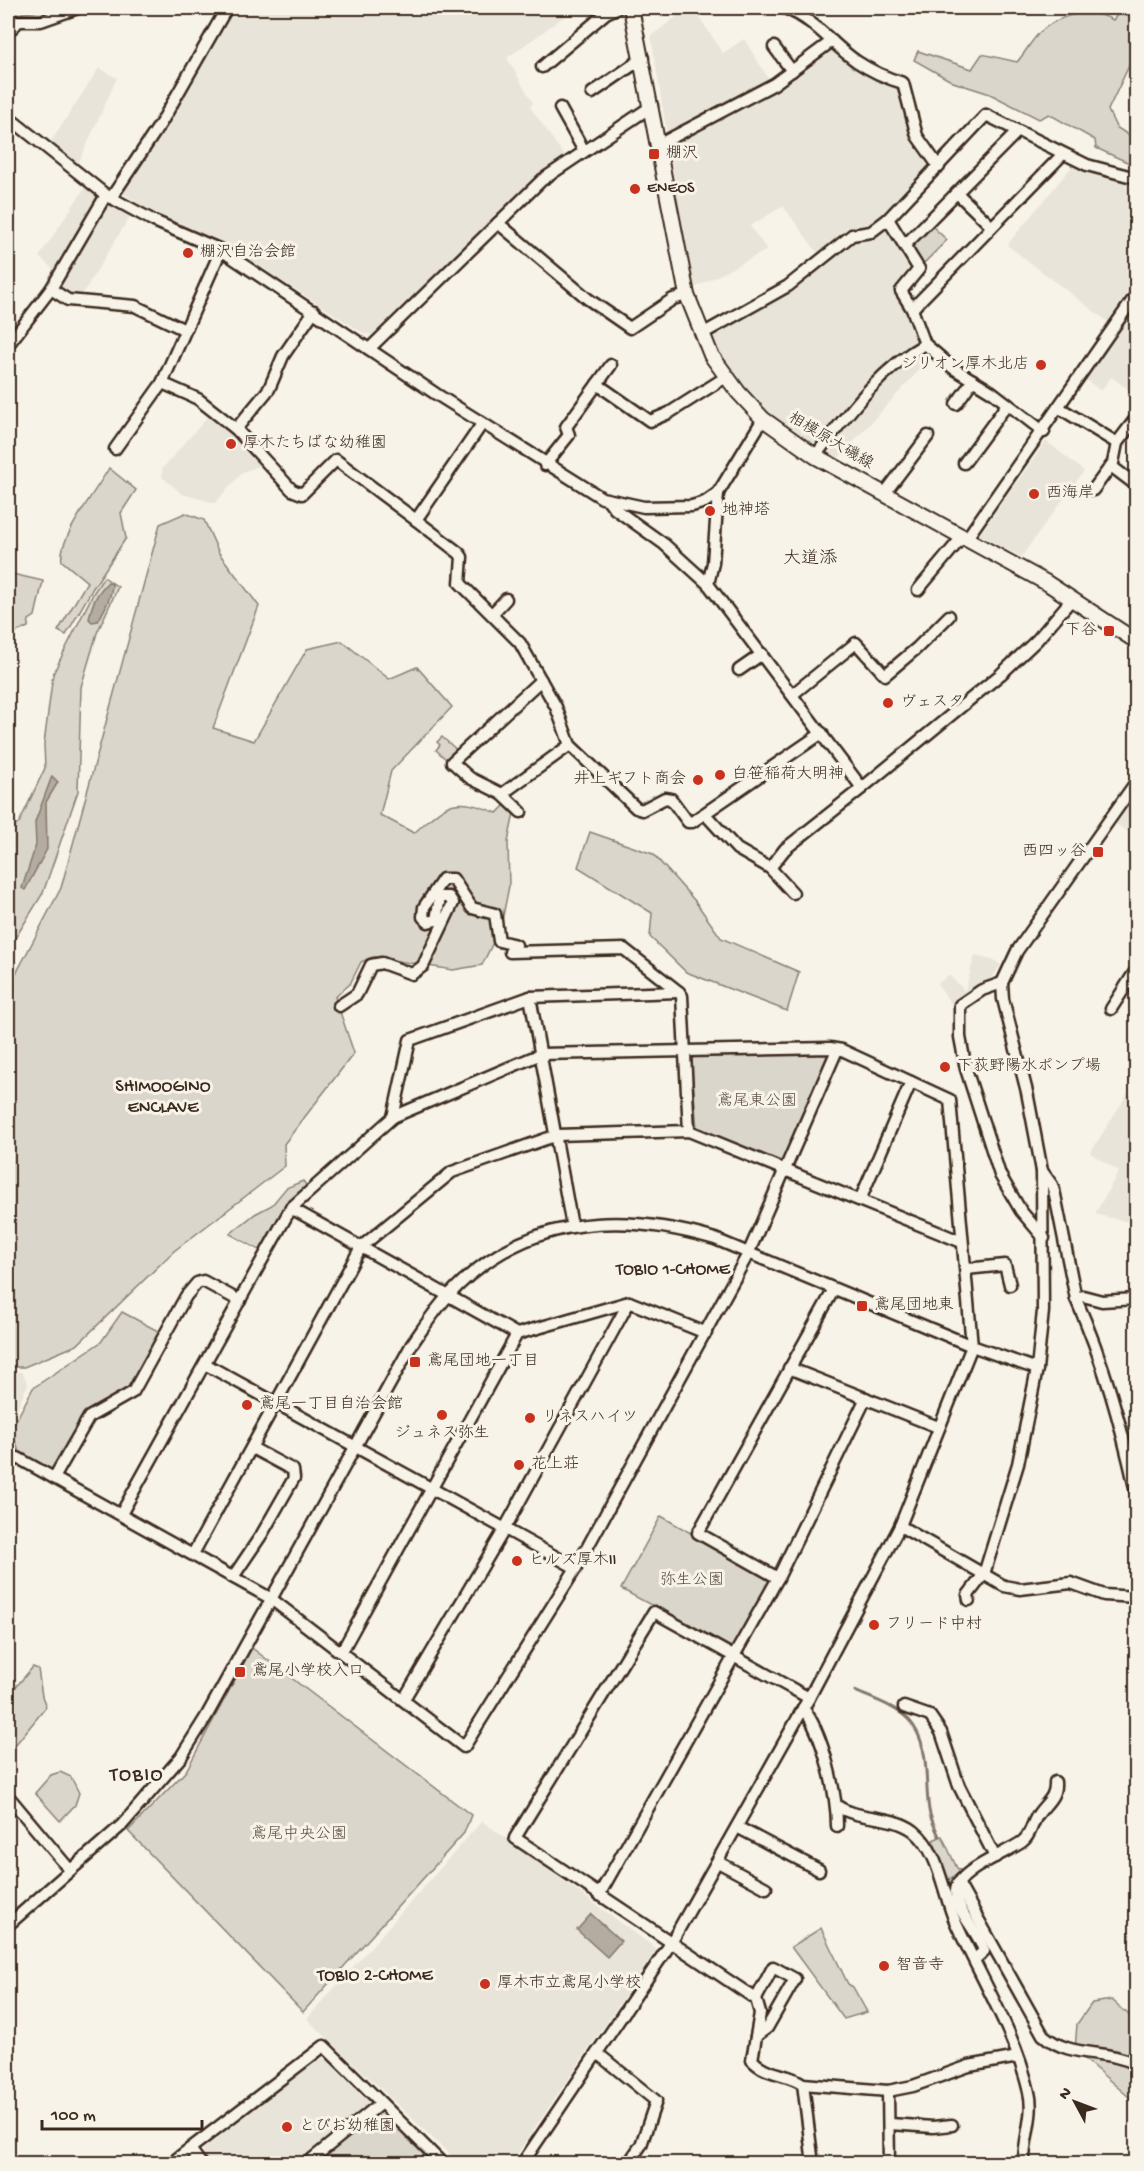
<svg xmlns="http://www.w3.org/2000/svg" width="1144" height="2171" font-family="'Gochi Hand','Klee One',sans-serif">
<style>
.built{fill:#e9e4d9}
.green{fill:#dbd6cb;stroke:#8b8074;stroke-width:1.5}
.water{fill:#b4aca0;stroke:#84786c;stroke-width:1.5}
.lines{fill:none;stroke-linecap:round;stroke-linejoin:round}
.stream{stroke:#84786c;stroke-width:3}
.minor-casing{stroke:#3b2a1e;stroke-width:15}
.major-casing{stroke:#3b2a1e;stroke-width:18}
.minor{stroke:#f7f3e8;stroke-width:10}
.major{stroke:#f7f3e8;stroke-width:14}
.poi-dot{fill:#c8321e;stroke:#f7f3e8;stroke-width:2}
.labels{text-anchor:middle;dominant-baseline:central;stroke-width:6;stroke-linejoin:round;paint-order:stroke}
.poi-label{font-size:16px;fill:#3b2a1e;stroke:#f7f3e8;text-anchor:start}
.street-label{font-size:16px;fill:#3b2a1e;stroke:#f7f3e8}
.park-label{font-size:16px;fill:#5b4c41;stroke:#f7f3e8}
.neighbourhood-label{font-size:18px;fill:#3b2a1e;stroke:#f7f3e8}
.quarter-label{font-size:20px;letter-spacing:1.5px;fill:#3b2a1e;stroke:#f7f3e8}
</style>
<rect width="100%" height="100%" fill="#f7f3e8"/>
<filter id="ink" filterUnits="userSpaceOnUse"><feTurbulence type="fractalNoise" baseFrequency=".0167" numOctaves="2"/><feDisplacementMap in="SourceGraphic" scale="12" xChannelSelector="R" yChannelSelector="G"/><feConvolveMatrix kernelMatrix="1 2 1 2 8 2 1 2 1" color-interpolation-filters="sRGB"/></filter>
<g filter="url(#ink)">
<g class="built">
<polygon points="227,8 576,8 507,58 533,103 530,107 566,158 543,174 372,335 365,334 221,242 143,207 123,193 123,188 202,55 214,42 230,11"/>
<polygon points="688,8 693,8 723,53 744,39 774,88 832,45 902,86 934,166 880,221 820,256 783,206 750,226 767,250 692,289 651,36"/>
<polygon points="99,68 117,78 78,164 50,143"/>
<polygon points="1074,164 1136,181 1136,280 1108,322 1007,245"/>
<polygon points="86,186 98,195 99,201 58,273 39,257"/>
<polygon points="106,202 131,215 80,298 69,297 57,289"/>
<polygon points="883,225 888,227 914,266 913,271 898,286 898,291 921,341 817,447 787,429 757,403 727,365 709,332 854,237"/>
<polygon points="1136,301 1136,395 1111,377 1101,391 1082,377"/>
<polygon points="923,347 933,355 836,461 820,452 857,404"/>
<polygon points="211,413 219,418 264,464 243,472 215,503 182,494 162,477 162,469"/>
<polygon points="1046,441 1084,471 1021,557 979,535"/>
<polygon points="1129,804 1136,809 1136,837 1116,824"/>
<polygon points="975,955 992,959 1001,965 988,983 952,1005 937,984 949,975 965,991"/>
<polygon points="1128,1093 1136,1098 1136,1224 1095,1214 1119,1171 1090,1153"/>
<polygon points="8,1371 22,1372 28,1384 8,1429"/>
<polygon points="482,1821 657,1949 511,2163 459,2163 307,2019"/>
<polygon points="318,2058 327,2059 338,2069 370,2100 370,2106 297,2163 209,2163 202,2154 205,2148"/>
</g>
<g class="green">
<path d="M8,8H55C40,14 21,9 8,19Z"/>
<path d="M1121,10L1136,20V51L1108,110L1116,127L1136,140V166L1096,148L1095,140L1049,114L1039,119L990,94L953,82L914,60L918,51L972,69L982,54L1017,62C1025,53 1031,41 1040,32C1060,14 1089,7 1113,20Z"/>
<polygon points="930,224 947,240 922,265 911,248 911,244"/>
<path d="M109,468L136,490L121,513L126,538L93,588L66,635L58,631L87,582L62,561C57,540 98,488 109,468Z"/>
<path d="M185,513L204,520L219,553L259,606L213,728L254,741L307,649L342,641L389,679L417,667L452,707L391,771L380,815L414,833C448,803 452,795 497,813L505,805L514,813L508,842L509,886L501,926L482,965L453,970L373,957L361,962L350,984L335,997L354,1053L284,1144L285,1166L174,1251L77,1345L24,1367H8V989L61,888L160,524Z"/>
<polygon points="8,573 43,581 35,616 29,620 28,627 12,634 8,640"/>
<polygon points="104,577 118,587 97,633 81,687 78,791 43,893 8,950 8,824 14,827 19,823 45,768 44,744 53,674 94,592"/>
<polygon points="442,737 458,751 448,761 436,750 440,745 437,742"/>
<polygon points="590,832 653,854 695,901 721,938 799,972 787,1011 686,972 650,937 652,913 578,867"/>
<polygon points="829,1053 830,1057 785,1160 780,1162 697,1129 691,1059 696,1056"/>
<polygon points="303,1181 306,1185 305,1191 261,1251 230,1234 255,1214 272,1205 286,1188"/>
<polygon points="122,1312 160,1332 131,1386 127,1391 86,1412 55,1468 50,1469 20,1454 11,1430 33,1388 101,1342"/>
<polygon points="661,1516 769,1578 769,1582 734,1646 731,1648 621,1589"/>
<polygon points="252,1648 471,1815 464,1833 303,2012 128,1831 186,1771"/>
<polygon points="33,1667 38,1669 42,1696 46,1707 8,1754 8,1696"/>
<polygon points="60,1772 71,1777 79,1793 75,1805 60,1821 35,1793 51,1775"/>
<polygon points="942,1836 957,1868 962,1871 948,1880 933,1840"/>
<polygon points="821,1928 848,1984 853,1987 867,2012 844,2019 791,1947"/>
<polygon points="1112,2000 1136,2021 1136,2103 1075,2051 1077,2024 1092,2003"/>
<polygon points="377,2112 382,2112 427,2158 428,2163 316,2164"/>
</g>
<g class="water">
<path d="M108,582L112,584C112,596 104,611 98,621L92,622L89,619C92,603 97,593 108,582Z"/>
<polygon points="52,776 58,782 46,802 47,849 25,890 22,888 36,845 35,822"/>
<polygon points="591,1914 621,1941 607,1957 577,1930"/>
</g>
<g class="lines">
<path class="stream" d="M855,1691C872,1699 896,1706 909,1720C931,1745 924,1779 929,1810C930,1818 935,1827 939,1836"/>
<g class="minor-casing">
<g id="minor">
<path d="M785,8C818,22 829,42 856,61C871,71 886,78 903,83L917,136L939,167"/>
<polyline points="8,32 19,21 41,21 78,8"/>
<polyline points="774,47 792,71"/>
<polyline points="542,67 606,13 617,8"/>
<polyline points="592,93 643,58"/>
<polyline points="560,108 584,151"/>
<polyline points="8,117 106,195 154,221 221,250 436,394 602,498 644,507 692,506 705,502 718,493 763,419"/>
<polyline points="660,144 774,84 832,41"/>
<polyline points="957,193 991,226"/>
<polyline points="111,198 161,123 225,11 220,8"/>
<polyline points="888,219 919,269 901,291 912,309 925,344 953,368 992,392 1044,432"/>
<polyline points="498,223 588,299 630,328 673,299 687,295"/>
<polyline points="905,245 1017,132"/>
<polyline points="51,289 68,300 135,306 185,330"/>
<polyline points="912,309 1063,154"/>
<polyline points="702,334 788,286 852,235 871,232 888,219 986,115 1087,165 1136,178"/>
<polyline points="8,345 51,289 106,195"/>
<polyline points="369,349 542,180 652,106"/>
<polyline points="162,383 198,399 236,429 292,490 302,494 336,460 416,520"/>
<polyline points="597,384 650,421 669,413 726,377"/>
<polyline points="956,404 973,380"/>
<polyline points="1058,407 1117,443"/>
<polyline points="482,424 416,520 459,553 462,557 460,583 520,643 556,707 570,745 636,808 642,810 665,798 671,799 688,822 692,822 822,733"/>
<polyline points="236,429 269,389 283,356 314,311"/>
<polyline points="115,449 162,383 221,250"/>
<path d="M815,456C847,415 879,370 925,344"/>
<polyline points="964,463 1006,406"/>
<polyline points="545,465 569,435 566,427 611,365"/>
<polyline points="1111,466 1136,485"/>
<polyline points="1093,490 1113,463 1117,443 1136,418"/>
<polyline points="718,493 713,563 708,584 862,788 1001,674 1037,640 1072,599"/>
<polyline points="885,493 928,436"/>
<polyline points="609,501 615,509 664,544 708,584"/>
<polyline points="967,538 1136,295"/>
<polyline points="918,590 963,536"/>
<polyline points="493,613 506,599"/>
<polyline points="739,670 762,654"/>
<polyline points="541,680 452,762 470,778 502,794 570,745"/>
<polyline points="793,694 856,643 885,675 917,648 949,616"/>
<polyline points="502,794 521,812"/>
<polyline points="705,814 737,849 770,868 793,893"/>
<polyline points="770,868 785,849 862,788"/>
<polyline points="510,952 624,949 679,992 682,996 689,1131"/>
<polyline points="1002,983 982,990 960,1005 960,1037 966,1069 1000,1175 1021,1211 1044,1238"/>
<polyline points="530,997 572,1226"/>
<polyline points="339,1006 357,994 371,965 382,963 412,974 423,966 453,903 449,897 440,897 436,920 428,922 423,917 424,907 443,879 453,879 472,908 495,914 499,941 516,945"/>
<polyline points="1111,1009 1136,970"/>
<polyline points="393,1117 410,1040 530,997 679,992"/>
<polyline points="1042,1171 1052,1185 1055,1195 1076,1299"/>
<polyline points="860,1200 911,1082"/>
<polyline points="291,1208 517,1334"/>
<polyline points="966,1269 1005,1265 1010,1285"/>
<path d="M1136,1299L1102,1301L1083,1296L1076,1299C1104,1362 1121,1425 1136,1492"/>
<polyline points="205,1364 576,1568"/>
<polyline points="789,1368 938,1427"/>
<polyline points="8,1464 18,1458 270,1598 464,1747 576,1568 748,1254 837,1050"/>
<polyline points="54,1478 89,1417 133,1392 186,1296 197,1283 203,1281 240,1301"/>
<polyline points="121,1514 291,1208 393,1117 541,1054 830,1048 842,1050 950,1100 972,1346 900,1526 809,1698 671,1943 522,2164"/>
<polyline points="900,1526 1004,1586 1020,1589 1071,1583 1104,1595 1136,1597"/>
<polyline points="193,1554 361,1247 452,1172 557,1135 689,1131 962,1242"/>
<polyline points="233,1577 262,1534 294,1478 293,1470 252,1448"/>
<polyline points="778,1578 698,1533 834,1289"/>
<polyline points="969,1600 968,1595 984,1574 1018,1464 1037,1369 1043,1311 1042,1171 1027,1092 1003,999 1002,983 1017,951 1136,782"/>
<polyline points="342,1651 517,1334 629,1302 706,1333"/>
<path d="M809,1698L654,1612L515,1838L756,1999L760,2013L752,2060C765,2075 788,2073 803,2084L888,2091L913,2086L969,2066L1018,2057"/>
<polyline points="404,1699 504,1530 629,1302"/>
<polyline points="904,1707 930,1716 941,1732 959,1786 995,1857"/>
<path d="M803,1708C823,1733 837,1794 837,1826"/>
<polyline points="8,1796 70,1870"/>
<path d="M837,1806C860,1821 891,1814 914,1831C939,1851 943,1893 955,1921C980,1977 1015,2032 1029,2092C1035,2115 1023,2140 1024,2164"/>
<polyline points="737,1827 819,1870"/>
<polyline points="718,1862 766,1888"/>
<path d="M958,1883L1043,2035C1071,2059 1104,2048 1136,2064"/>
<polyline points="599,1895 778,1578 866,1398"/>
<path d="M8,1925L122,1825L181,1757L206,1717L412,1344C424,1327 434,1311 448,1296C521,1217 617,1210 715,1239L972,1346L1037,1369"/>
<path d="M975,1959L984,1951C978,1931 957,1913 956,1892C955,1871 1008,1853 1023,1841C1032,1834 1032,1821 1039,1813C1047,1802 1056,1797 1055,1782"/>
<polyline points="756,1999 773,1967 795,1979 767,2028 756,2036"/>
<polyline points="597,2053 656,2101 641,2145 628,2164"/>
<polyline points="803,2084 813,2164"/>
<polyline points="888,2091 889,2164"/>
<polyline points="890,2124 933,2127 952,2125"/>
<polyline points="191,2150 201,2164"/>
<polyline points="170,2164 324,2046 443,2164"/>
<polyline points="306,2164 381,2103"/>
</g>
</g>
<g class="major-casing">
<polyline id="major" points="631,8 687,295 711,355 738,392 763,419 815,456 1047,583 1136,641"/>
</g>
<use href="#minor" class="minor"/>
<use href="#major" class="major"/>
</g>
</g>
<g class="poi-dot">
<rect x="648" y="148" width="12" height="12" rx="3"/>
<circle cx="635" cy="189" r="6"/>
<circle cx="188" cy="253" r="6"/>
<circle cx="1041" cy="365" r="6"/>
<circle cx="231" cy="444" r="6"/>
<circle cx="1034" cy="494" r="6"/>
<circle cx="710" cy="511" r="6"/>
<rect x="1103" y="625" width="12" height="12" rx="3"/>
<circle cx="888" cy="703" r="6"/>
<circle cx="720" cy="775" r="6"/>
<circle cx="698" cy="780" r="6"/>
<rect x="1092" y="846" width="12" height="12" rx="3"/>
<circle cx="945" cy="1067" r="6"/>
<rect x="856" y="1300" width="12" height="12" rx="3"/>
<rect x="409" y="1356" width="12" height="12" rx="3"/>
<circle cx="247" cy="1405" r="6"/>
<circle cx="442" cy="1415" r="6"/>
<circle cx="530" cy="1418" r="6"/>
<circle cx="519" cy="1465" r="6"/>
<circle cx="517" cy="1561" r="6"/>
<circle cx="874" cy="1625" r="6"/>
<rect x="234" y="1666" width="12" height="12" rx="3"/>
<circle cx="884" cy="1966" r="6"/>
<circle cx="485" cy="1984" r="6"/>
<circle cx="287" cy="2127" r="6"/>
</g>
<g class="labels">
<g class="poi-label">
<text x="666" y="154">棚沢</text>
<text x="647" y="189">ENEOS</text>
<text x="200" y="253">棚沢自治会館</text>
<text x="1029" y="365" text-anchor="end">ジリオン厚木北店</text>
<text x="243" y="444">厚木たちばな幼稚園</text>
<text x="1046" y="494">西海岸</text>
<text x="722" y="511">地神塔</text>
<text x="1097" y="631" text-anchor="end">下谷</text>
<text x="900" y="703">ヴェスタ</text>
<text x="732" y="775">白笹稲荷大明神</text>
<text x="686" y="780" text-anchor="end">井上ギフト商会</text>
<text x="1086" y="852" text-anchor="end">西四ッ谷</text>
<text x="957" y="1067">下荻野陽水ポンプ場</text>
<text x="874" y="1306">鳶尾団地東</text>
<text x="427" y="1362">鳶尾団地一丁目</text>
<text x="259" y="1405">鳶尾一丁目自治会館</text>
<text x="542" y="1418">リネスハイツ</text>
<text x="442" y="1434" text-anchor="middle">ジュネス弥生</text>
<text x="531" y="1465">花上荘</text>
<text x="529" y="1561">ヒルズ厚木II</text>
<text x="886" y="1625">フリード中村</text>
<text x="252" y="1672">鳶尾小学校入口</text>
<text x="896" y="1966">智音寺</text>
<text x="497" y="1984">厚木市立鳶尾小学校</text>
<text x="299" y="2127">とびお幼稚園</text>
</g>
<g class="street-label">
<text transform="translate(830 442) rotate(31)">相模原大磯線</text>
</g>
<g class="park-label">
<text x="757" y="1102">鳶尾東公園</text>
<text x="692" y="1581">弥生公園</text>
<text x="299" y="1835">鳶尾中央公園</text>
</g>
<g class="neighbourhood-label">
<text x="810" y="559">大道添</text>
<text x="163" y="1087">SHIMOOGINO<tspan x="163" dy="21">ENCLAVE</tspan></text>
<text x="673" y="1270">TOBIO 1-CHOME</text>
<text x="375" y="1976">TOBIO 2-CHOME</text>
</g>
<g class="quarter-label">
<text x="137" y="1776">TOBIO</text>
</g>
</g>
<rect width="1144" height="2171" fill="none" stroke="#f7f3e8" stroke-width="30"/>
<rect x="15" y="15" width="1114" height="2141" fill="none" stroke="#3b2a1e" stroke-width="2" filter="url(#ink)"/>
<g transform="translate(1075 2102) rotate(311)" stroke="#f7f3e8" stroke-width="4.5" paint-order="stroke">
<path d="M0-4.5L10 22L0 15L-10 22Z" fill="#3b2a1e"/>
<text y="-9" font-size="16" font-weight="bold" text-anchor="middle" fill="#3b2a1e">N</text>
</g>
<path d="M42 2120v9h160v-9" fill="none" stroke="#3b2a1e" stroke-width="3"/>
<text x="51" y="2120" font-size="18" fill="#3b2a1e" stroke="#f7f3e8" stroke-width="4.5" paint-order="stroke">100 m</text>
</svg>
